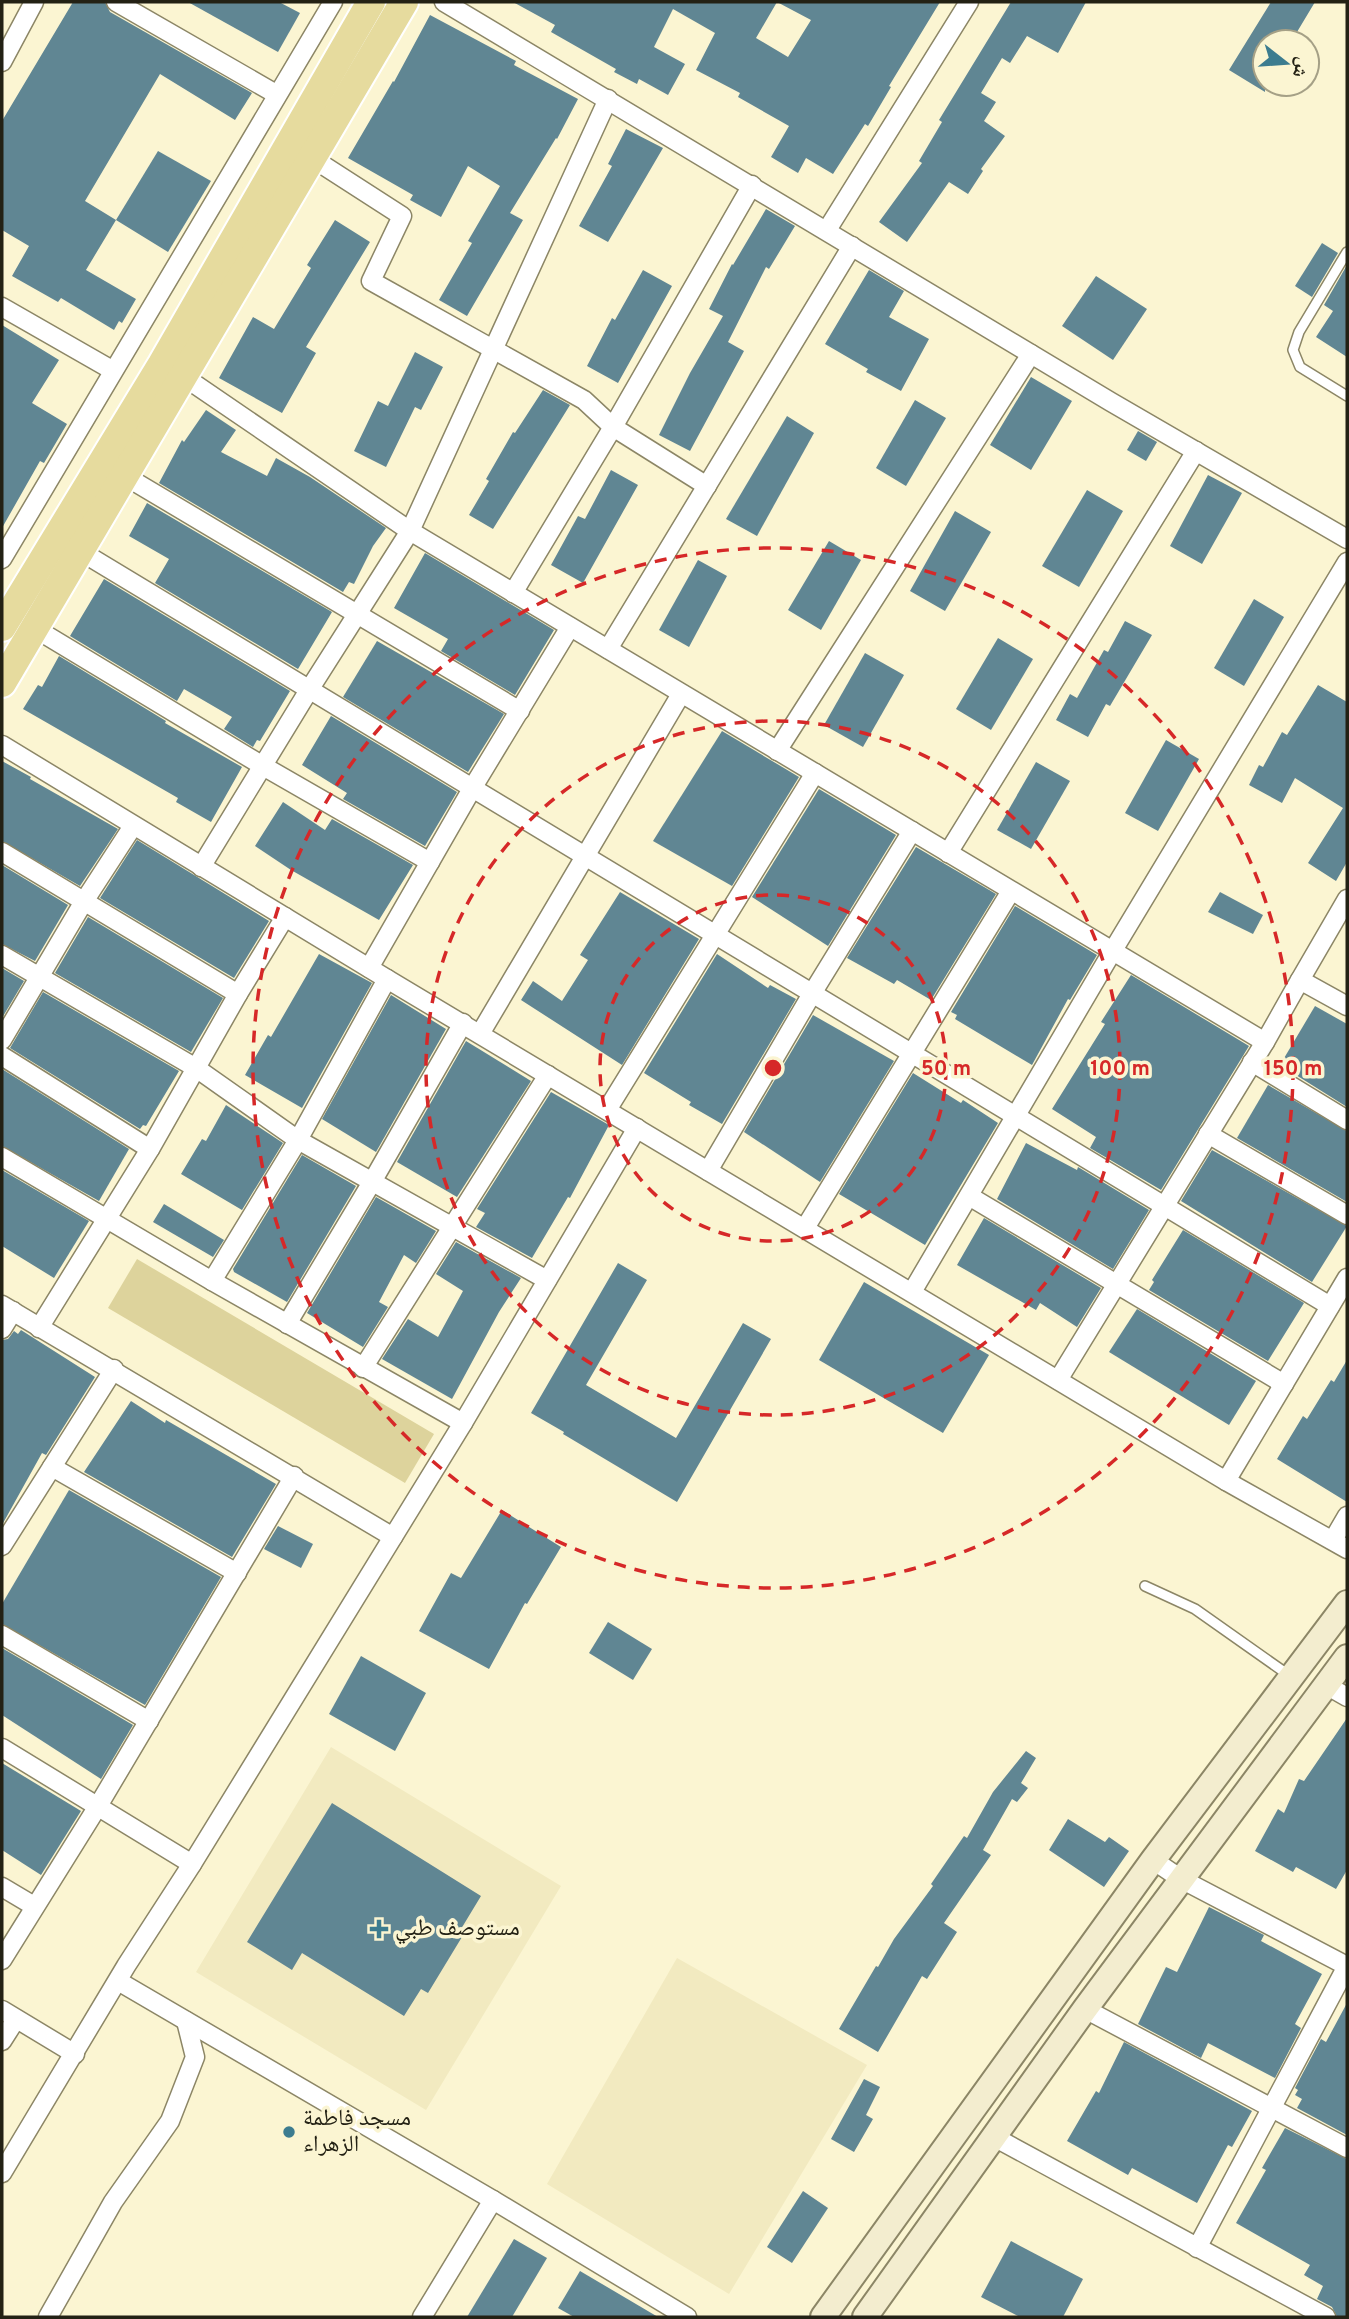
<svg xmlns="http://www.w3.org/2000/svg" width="1349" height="2319" font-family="Overpass,'Noto Naskh Arabic',sans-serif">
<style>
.built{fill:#f2eac0}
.green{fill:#ddd39c}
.building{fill:#608693;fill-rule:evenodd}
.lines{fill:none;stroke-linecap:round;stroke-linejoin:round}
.service-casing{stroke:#8c8666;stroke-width:12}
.minor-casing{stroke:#8c8666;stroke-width:21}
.secondary-casing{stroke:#8c8666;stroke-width:28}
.primary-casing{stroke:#fff;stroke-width:32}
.service{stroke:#fff;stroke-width:9}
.minor{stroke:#fff;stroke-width:18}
.secondary{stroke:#f3edcf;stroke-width:24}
.primary{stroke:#e6db9e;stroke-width:28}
.ring{fill:none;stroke:#d62828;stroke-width:3.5;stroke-dasharray:12 9}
.poi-dot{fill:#3c7c8f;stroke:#fbf5d2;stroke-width:2.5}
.labels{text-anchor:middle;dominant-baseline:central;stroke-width:7;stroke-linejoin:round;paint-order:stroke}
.poi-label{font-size:23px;fill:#232114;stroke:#fbf5d2;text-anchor:start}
.centre{fill:#d62828;stroke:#fbf5d2;stroke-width:3.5}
.ring-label{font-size:21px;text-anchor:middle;font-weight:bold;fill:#d62828;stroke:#fbf5d2;stroke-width:7;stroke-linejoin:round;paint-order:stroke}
</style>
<rect width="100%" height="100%" fill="#fbf5d2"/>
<g class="built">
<polygon points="331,1747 561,1886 426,2110 196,1972"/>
<polygon points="677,1958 867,2065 729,2294 547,2184"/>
</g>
<polygon class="green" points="137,1259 434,1434 405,1483 108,1308"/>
<g class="building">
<polygon points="73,2 105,2 110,12 252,93 235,120 160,74 85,201 116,220 86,270 136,299 122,323 119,321 114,330 61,298 58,302 12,276 29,246 2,230 2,121"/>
<polygon points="188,2 279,2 300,13 278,52"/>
<path d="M513,2H940L889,86L891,87L868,126L865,124L833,174L806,158L798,173L771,157L789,126L738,97L740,93L696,70L715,33L673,9L654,47L685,64L668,95L639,79L637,84L614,72L616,69L551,32L555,25ZM777,2L811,20L788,57L756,38Z"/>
<polygon points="1011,2 1086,2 1058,53 1027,36 1010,63 1002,58 981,93 996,102 984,121 1005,136 981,169 983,171 968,194 949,182 907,242 879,222 922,163 919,161 942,122 939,120"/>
<polygon points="1271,2 1315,2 1291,42 1265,42 1265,92 1229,70"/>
<polygon points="430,15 516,61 514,65 578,99 557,139 556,138 510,213 523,220 467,316 439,300 472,243 468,241 500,186 468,166 441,217 410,200 413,195 348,158 393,81 394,82"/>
<polygon points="626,129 663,148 608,242 579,226 612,166 608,164"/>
<polygon points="158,151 211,181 168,252 116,220"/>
<polygon points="766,209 795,226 769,269 766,267 728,342 744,351 690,451 659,435 690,373 723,316 709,309 732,264 733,265"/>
<polygon points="335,220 370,242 306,347 316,353 282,413 219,378 253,317 274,329 311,268 307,265"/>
<polygon points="1322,243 1338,253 1312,297 1295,286"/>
<polygon points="1347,265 1347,357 1316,337 1333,311 1324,305"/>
<polygon points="643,270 672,286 618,383 587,366 612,318 615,320"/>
<polygon points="869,270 904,291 889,317 929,339 901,391 866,372 868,369 825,344"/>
<polygon points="1096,276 1147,309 1113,360 1062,326"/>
<polygon points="2,325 59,360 32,403 67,424 44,463 40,461 2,528"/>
<polygon points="415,352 443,367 421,410 415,407 386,467 354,451 378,401 388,406"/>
<polygon points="1031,377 1072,401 1031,470 990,445"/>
<polygon points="543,390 570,405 493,529 469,515 489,481 486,479 513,432 515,433"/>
<polygon points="915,400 946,418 906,486 876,468"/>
<polygon points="206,410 236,430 221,452 267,476 276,458 310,477 386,528 373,546 354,584 349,582 343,592 159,483 182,440 184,442"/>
<polygon points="787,416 814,433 757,536 726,519"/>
<polygon points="1138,431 1157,442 1146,461 1127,450"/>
<polygon points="611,470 638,485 583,583 551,565 578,516 585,519"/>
<polygon points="1208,475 1242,493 1202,564 1170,546"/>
<polygon points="1087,490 1123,511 1079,587 1042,566"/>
<polygon points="147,503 332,612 298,669 155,583 169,559 129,536"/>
<polygon points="955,511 991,532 945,611 910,591"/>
<polygon points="829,541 861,560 821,630 788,610"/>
<polygon points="425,553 554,630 515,695 441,651 448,639 394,608"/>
<polygon points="698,560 727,576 689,647 659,630"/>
<polygon points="104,579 290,691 260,741 257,740 253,747 224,729 232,717 184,689 177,701 70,636"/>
<polygon points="1254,599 1284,617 1244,686 1214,668"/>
<polygon points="1125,621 1152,635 1110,706 1106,704 1088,737 1056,720 1070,694 1077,698 1104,650 1108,652"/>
<polygon points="998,638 1033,659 991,730 956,709"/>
<polygon points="377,641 504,714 468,772 343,697"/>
<polygon points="865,653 904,675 863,747 824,725"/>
<polygon points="59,656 166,721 165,723 242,767 211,822 176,802 178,798 23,709 38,685 42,687"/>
<polygon points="1318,685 1347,702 1347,862 1336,881 1308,863 1343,808 1295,778 1282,803 1249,785 1259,765 1263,767 1282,732 1287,735"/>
<polygon points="331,716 457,792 425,846 343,799 347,793 302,765"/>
<polygon points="722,731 799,777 732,886 653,841"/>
<polygon points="1166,740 1199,759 1158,831 1125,813"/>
<polygon points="2,761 31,777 30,779 118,829 80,886 2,841"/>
<polygon points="1036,762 1070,781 1031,849 997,830"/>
<polygon points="819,789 896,835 828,946 752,897"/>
<polygon points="283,802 325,830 332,819 413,865 379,920 291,870 255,846"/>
<polygon points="137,840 269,921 234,978 100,898"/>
<polygon points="916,847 996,894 931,1000 897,980 894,984 847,958"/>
<polygon points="2,865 68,905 35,961 2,944"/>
<polygon points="620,892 699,939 622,1065 521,1000 533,981 562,1001 588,960 580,955"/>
<polygon points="1220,892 1263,915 1253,934 1208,912"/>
<polygon points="1015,906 1097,955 1070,1000 1068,999 1032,1065 955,1019 957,1015 951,1012"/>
<polygon points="88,917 223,998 191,1052 55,973"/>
<polygon points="319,954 372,983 302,1108 245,1075 268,1035 271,1037"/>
<polygon points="717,954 768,988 770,985 796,999 722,1124 689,1105 691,1102 644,1073"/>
<polygon points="2,968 24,981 2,1018"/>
<polygon points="1131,975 1249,1046 1161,1190 1090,1148 1096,1137 1052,1109 1105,1024 1101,1022"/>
<polygon points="43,992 179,1071 146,1126 143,1125 140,1129 10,1048"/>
<polygon points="391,995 446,1029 376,1152 322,1119"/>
<polygon points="1315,1006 1347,1024 1347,1107 1280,1065"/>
<polygon points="813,1015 894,1061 820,1182 744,1132"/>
<polygon points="466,1041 531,1081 457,1197 397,1162"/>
<polygon points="2,1069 129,1149 99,1201 2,1146"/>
<polygon points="913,1073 961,1103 963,1100 998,1123 925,1245 839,1194"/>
<polygon points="1268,1085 1347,1131 1347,1202 1237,1138"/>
<polygon points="551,1092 609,1125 570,1198 568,1197 532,1258 476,1227 485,1213 477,1209"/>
<polygon points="226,1105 283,1143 242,1210 181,1174 202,1139 206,1141"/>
<polygon points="1026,1143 1077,1170 1078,1167 1149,1210 1113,1269 997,1199"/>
<polygon points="1212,1150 1347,1226 1312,1282 1181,1201"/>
<polygon points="302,1155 356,1186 287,1302 234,1272 233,1269"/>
<polygon points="2,1170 89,1221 54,1278 2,1246"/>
<polygon points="376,1197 436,1231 416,1263 404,1255 379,1302 388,1307 363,1347 307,1313"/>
<polygon points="164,1204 224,1240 213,1257 153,1222"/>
<polygon points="984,1218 1101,1288 1077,1327 1040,1303 1036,1310 957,1265"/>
<polygon points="1183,1230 1304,1303 1268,1361 1149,1290 1154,1282 1152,1280"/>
<polygon points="456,1242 521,1278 499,1312 452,1399 382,1359 408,1319 438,1337 463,1291 436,1274"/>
<polygon points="618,1263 647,1280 586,1385 676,1438 743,1323 771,1339 677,1502 563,1434 564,1432 531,1413"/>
<polygon points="864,1282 989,1355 943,1433 819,1360"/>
<polygon points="1137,1309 1256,1381 1229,1425 1109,1352"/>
<polygon points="21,1330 95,1377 46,1455 42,1453 2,1525 2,1340 8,1339 14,1331 18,1334"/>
<polygon points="1347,1360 1347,1502 1277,1459 1303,1416 1307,1419 1331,1380 1334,1382"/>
<polygon points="131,1401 165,1423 166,1420 276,1484 232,1557 84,1472"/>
<polygon points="69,1490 221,1577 145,1705 2,1624 2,1604"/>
<polygon points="502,1510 561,1547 527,1604 525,1603 489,1669 419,1631 451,1573 461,1578"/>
<polygon points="278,1526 313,1544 301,1568 264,1549"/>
<polygon points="608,1622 652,1649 633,1680 589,1653"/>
<polygon points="2,1648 133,1725 101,1779 2,1715"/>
<polygon points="361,1656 426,1693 395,1751 329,1714"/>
<polygon points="1347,1718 1347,1870 1336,1889 1296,1867 1293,1872 1255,1851 1278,1809 1284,1813 1299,1779 1304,1781"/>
<polygon points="1026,1751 1036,1758 1021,1783 1028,1788 1017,1802 1012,1799 983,1850 991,1855 944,1923 957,1932 927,1979 922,1976 878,2052 839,2029 876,1966 878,1967 894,1939 933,1886 931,1884 964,1836 967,1838 993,1792"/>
<polygon points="2,1763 81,1811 41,1875 2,1850"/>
<polygon points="332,1803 481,1896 461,1929 465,1932 428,1993 421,1989 404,2016 302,1953 292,1970 247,1942"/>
<polygon points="1068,1819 1105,1842 1109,1837 1129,1851 1104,1887 1049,1850"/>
<polygon points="1209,1907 1264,1935 1261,1941 1322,1974 1295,2024 1301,2028 1275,2078 1208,2043 1201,2058 1138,2024 1166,1967 1177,1972"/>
<polygon points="1347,2003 1347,2135 1297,2108 1302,2099 1295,2095 1298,2090 1295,2088 1321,2039 1326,2042"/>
<polygon points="1124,2042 1252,2111 1232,2147 1228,2145 1197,2203 1132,2168 1128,2175 1067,2141 1096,2091 1099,2093"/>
<polygon points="864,2079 880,2087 866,2115 873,2119 854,2152 831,2139"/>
<polygon points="1285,2128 1347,2159 1347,2317 1337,2317 1332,2307 1317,2299 1323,2286 1304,2275 1310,2265 1236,2223 1266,2170 1262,2168"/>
<polygon points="803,2191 828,2208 792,2263 767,2247"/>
<polygon points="514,2239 547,2258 512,2317 467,2317"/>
<polygon points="1011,2241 1083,2279 1063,2317 1020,2317 981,2297"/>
<polygon points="580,2271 658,2317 574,2317 558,2308"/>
</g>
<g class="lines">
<g class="service-casing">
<g id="service">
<polyline points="1347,252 1299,332 1293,350 1300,367 1347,396"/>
<polyline points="1145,1586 1195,1609 1290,1676"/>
</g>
</g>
<g class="minor-casing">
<g id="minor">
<polyline points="116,2 276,94"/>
<polyline points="444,2 1111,402 1347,539"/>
<polyline points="2,62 34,2"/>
<polyline points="312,158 402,216 371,281 584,400 613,427 707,486"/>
<polyline points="827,230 969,2"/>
<polyline points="2,307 112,370"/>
<polyline points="177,372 410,531 1265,1042"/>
<polyline points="125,476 520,711"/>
<polyline points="80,551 1330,1306"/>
<polyline points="2,559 333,2"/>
<polyline points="513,593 613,427 752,185"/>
<polyline points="36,629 263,766 430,862"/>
<polyline points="608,649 852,246"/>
<polyline points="2,745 387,979 1226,1481 1347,1549"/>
<polyline points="777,751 1031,354"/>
<polyline points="2,852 238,994"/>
<polyline points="948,853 1196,451"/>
<polyline points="201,867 309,690 410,531 608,99"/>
<polyline points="2,955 196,1068 298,1140 547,1280"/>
<polyline points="369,968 473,787 570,627"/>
<polyline points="1300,980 1347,899"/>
<polyline points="480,1034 681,694"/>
<polyline points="2,1040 83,903 133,826"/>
<polyline points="2,1056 150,1149"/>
<polyline points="1252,1062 1347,1120"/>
<polyline points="607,1110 815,773"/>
<polyline points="1208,1134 1347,1215"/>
<polyline points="2,1157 212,1281 463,1423"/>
<polyline points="708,1171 813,992 912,831"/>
<polyline points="969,1196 1284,1384"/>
<polyline points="805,1228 1011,891"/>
<polyline points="212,1281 298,1140 387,979"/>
<polyline points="912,1292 1112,952 1347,562"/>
<polyline points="2,1305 393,1537"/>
<polyline points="287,1324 372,1182 463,1023"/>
<polyline points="39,1328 150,1149 238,994 285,917"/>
<polyline points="2,1329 13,1311"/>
<polyline points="363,1368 548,1075"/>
<polyline points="1058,1380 1265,1042 1300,980 1347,1006"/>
<polyline points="52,1467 237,1573"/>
<polyline points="1226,1481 1347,1278"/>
<polyline points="1333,1540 1347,1516"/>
<polyline points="2,1546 114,1369"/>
<polyline points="2,1635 149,1721"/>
<polyline points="1326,1685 1347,1697"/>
<polyline points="2,1748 192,1864"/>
<polyline points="1153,1860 1181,1879 1347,1966"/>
<polyline points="2,1887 34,1906"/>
<polyline points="2,1960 98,1806 294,1476"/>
<polyline points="118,1981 493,2200 687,2317"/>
<polyline points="1085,2009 1347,2148"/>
<polyline points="2,2010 75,2054"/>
<polyline points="2,2041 16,2019"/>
<polyline points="994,2137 1326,2317"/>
<polyline points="2,2173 126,1966 192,1864 463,1423 637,1128"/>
<polyline points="1197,2248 1347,1966"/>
<polyline points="48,2317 113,2202 170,2121 195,2057 186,2021"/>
<polyline points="422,2317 493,2200"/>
</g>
</g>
<g class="secondary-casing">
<g id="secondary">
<polyline points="823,2317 1153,1860 1347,1603"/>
<polyline points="865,2317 1085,2009 1347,1657"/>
</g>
</g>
<g class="primary-casing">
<g id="primary">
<polyline points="2,627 162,364 371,2"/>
<polyline points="2,683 404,2"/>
</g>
</g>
<use href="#service" class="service"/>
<use href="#minor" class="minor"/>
<use href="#secondary" class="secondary"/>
<use href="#primary" class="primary"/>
</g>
<g class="ring">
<circle cx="773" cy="1068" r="173"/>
<circle cx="773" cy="1068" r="347"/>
<circle cx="773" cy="1068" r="520"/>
</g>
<g class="poi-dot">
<path d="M375.5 1918.5h7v7h7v7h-7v7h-7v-7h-7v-7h7z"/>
<circle cx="289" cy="2132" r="7"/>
</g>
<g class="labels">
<g class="poi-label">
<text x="395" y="1929">مستوصف طبي</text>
<text x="303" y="2119">مسجد فاطمة<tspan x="303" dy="26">الزهراء</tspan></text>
</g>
</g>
<circle cx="773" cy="1068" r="10" class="centre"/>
<g class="ring-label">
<text x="946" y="1075">50 m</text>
<text x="1120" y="1075">100 m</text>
<text x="1293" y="1075">150 m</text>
</g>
<rect width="1349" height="2319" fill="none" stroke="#232114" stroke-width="7"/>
<g transform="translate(1286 63) rotate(107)"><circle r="33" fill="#fbf5d2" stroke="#a5a086" stroke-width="2"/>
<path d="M0-5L12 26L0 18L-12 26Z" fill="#3c7c8f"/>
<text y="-10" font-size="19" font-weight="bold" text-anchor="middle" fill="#232114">ش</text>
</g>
</svg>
